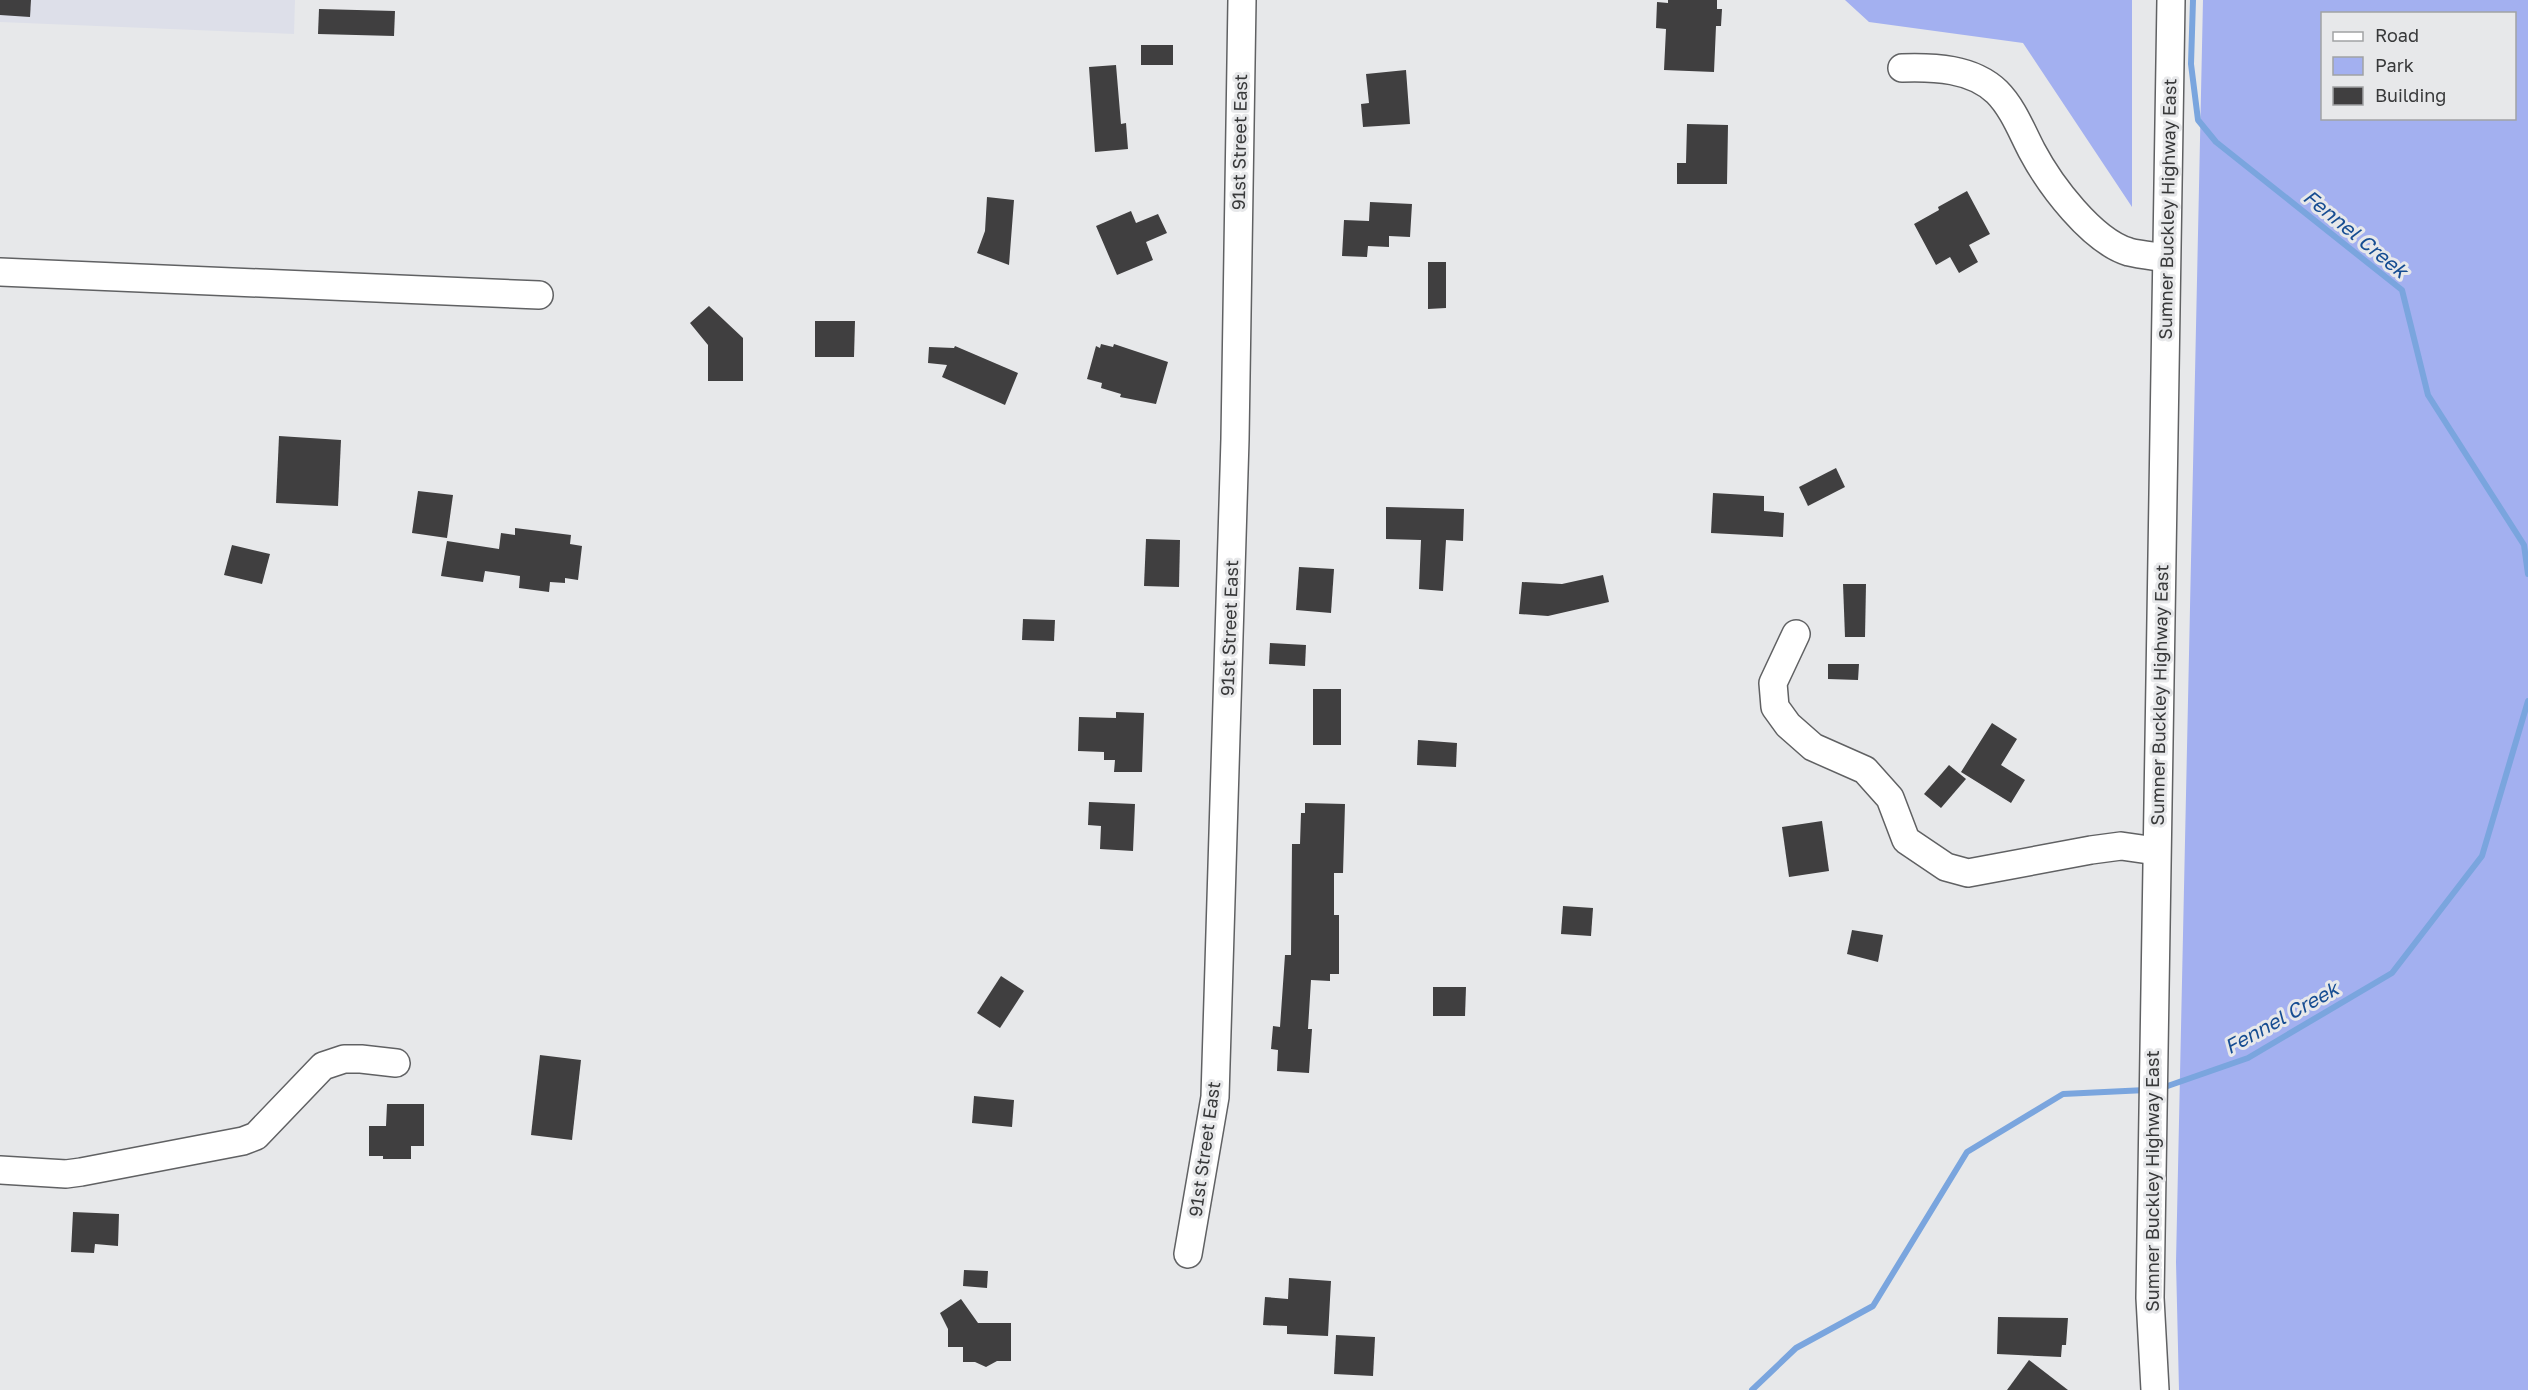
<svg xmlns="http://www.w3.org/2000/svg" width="2528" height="1390" font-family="'Golos Text',sans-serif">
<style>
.built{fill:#dddfe9}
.green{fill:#a3b0f0;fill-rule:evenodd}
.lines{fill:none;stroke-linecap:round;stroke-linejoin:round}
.stream{stroke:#7aa5de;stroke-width:6}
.building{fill:#403f40}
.minor-casing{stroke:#606163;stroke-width:30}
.minor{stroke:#fff;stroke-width:27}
.labels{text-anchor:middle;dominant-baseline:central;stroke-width:6;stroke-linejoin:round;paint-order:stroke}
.street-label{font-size:18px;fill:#38393a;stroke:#e7e8ea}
.water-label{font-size:20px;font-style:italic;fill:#164d92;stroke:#e7e8ea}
</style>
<rect width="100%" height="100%" fill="#e7e8ea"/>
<polygon class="built" points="0,0 295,0 294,34 0,22"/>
<g class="green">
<polygon points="1845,0 2132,0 2132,207 2023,43 1869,22"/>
<path d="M2203,0H2528V1390H2179L2176,1262ZM2322,14H2514V118H2322Z"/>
</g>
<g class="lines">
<g class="stream">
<polyline points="2193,0 2191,64 2198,120 2216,142 2402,290 2428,395 2524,545 2528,574"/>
<polyline points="2159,1089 2248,1058 2392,973 2482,856 2528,701"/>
<polyline points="1752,1390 1796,1348 1873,1306 1967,1152 2063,1094 2146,1090"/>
</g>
</g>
<g class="building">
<polygon points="0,0 31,0 30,17 0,15"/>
<polygon points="1668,0 1717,0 1717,9 1722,9 1721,26 1716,26 1714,72 1664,70 1666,29 1656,28 1657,2 1668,3"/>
<polygon points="319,9 395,11 394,36 318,34"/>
<rect x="1141" y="45" width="32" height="20"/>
<polygon points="1116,65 1121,124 1126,123 1128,149 1095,152 1089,67"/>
<polygon points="1406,70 1410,124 1363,127 1361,104 1369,103 1366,74"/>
<polygon points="1687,124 1728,125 1727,184 1677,184 1677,163 1686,163"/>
<polygon points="1967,191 1990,234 1969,245 1978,262 1959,273 1950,257 1936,265 1914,224 1939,210 1938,207"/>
<polygon points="987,197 1014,200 1009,265 977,253 985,231"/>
<polygon points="1370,202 1412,204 1410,237 1389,236 1389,247 1368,246 1367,257 1342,256 1344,220 1369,221"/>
<polygon points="1131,211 1136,223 1158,214 1167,233 1146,242 1153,260 1117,275 1096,226"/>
<polygon points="1428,262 1446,262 1446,308 1428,309"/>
<polygon points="709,306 743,338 743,381 708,381 708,345 690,323"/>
<polygon points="815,321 855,321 854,357 815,357"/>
<polygon points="1101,344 1113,347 1114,344 1168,362 1156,404 1120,397 1121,394 1101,388 1102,383 1087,379 1096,346 1100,348"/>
<polygon points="955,346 1018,373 1005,405 942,377 947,365 928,363 929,347 954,348"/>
<polygon points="279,436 341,440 338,506 276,503"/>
<polygon points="1836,468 1845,487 1808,506 1799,487"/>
<polygon points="418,491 453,495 447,538 412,533"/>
<polygon points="1713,493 1764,496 1764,511 1784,513 1783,537 1711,533"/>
<polygon points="1386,507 1464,509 1463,541 1446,540 1443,591 1419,589 1421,540 1386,539"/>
<polygon points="515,528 571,535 570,544 582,546 578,580 565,578 565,583 550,582 549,592 519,588 520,576 485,571 483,582 441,576 447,541 499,549 501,533 515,535"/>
<polygon points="1146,539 1180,540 1179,587 1144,586"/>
<polygon points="232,545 270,554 262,584 224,575"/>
<polygon points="1299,567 1334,569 1331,613 1296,610"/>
<polygon points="1603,575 1609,602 1548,616 1519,614 1522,582 1562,584"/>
<polygon points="1843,584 1866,584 1865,637 1845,637"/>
<polygon points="1023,619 1055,620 1054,641 1022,640"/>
<polygon points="1270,643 1306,645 1305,666 1269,664"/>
<polygon points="1828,664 1859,664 1858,680 1828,679"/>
<rect x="1313" y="689" width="28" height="56"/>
<polygon points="1116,712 1144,713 1142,772 1114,772 1115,760 1104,760 1104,752 1078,751 1079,717 1116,718"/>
<polygon points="1992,723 2017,739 2001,765 2025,780 2011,803 1961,772"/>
<polygon points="1418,740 1457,743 1456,767 1417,765"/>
<polygon points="1949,765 1966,779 1941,808 1924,794"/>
<polygon points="1089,802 1135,804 1133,851 1100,849 1101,826 1088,825"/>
<polygon points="1305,803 1345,804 1343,873 1334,873 1334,915 1339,915 1339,974 1330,974 1330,981 1311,980 1308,1029 1312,1029 1309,1073 1277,1071 1278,1050 1271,1049 1273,1026 1280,1027 1285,955 1291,955 1292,844 1300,844 1301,813 1305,813"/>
<polygon points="1822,821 1829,871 1789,877 1782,827"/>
<polygon points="1563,906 1593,908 1591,936 1561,934"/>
<polygon points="1852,930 1883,935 1878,962 1847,954"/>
<polygon points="1001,976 1024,991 1000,1028 977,1013"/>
<polygon points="1433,987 1466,987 1465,1016 1433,1016"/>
<polygon points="540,1055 581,1060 572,1140 531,1135"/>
<polygon points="974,1096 1014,1100 1012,1127 972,1123"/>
<polygon points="387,1104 424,1104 424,1146 411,1146 411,1159 383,1159 383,1156 369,1156 369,1126 386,1126"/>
<polygon points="73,1212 119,1214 118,1246 95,1244 94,1253 71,1252"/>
<polygon points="964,1270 988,1271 987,1288 963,1286"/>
<polygon points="1289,1278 1331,1281 1328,1336 1287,1334 1287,1326 1263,1325 1265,1297 1288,1299"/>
<polygon points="961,1299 978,1323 1011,1323 1011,1361 997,1361 986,1367 975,1362 963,1362 963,1347 948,1347 948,1329 940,1313"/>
<polygon points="1998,1317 2068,1318 2066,1345 2062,1345 2061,1357 1997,1354"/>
<polygon points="1336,1335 1375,1337 1373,1376 1334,1374"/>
<polygon points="2029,1360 2068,1390 2007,1390"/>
</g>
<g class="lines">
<g class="minor-casing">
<g id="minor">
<path d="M1902,68C1934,67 1972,68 1997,92C2013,108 2022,132 2032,151C2050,185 2092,241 2129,252C2141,255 2154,256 2166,258"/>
<polyline points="0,272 539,295"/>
<polyline points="1796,634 1773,683 1775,707 1788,725 1813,747 1865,770 1890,798 1906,840 1946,867 1968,873 2091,850 2121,846 2156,851"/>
<polyline points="0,1170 66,1174 81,1172 243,1141 256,1136 323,1066 344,1059 361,1059 396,1063"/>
<polyline points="1188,1254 1215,1097 1235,439 1242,0"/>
<polyline points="2155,1390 2150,1298 2171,0"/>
</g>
</g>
<use href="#minor" class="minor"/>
</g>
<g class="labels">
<g class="street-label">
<text transform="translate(1239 142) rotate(-89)">91st Street East</text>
<text transform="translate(2167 209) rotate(-89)">Sumner Buckley Highway East</text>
<text transform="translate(1229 628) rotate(-88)">91st Street East</text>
<text transform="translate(2159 695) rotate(-89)">Sumner Buckley Highway East</text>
<text transform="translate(1204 1149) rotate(-82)">91st Street East</text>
<text transform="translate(2152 1181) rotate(-90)">Sumner Buckley Highway East</text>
</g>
<g class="water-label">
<text transform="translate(2356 233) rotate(39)">Fennel Creek</text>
<text transform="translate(2281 1017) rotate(-29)">Fennel Creek</text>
</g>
</g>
<rect x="2321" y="12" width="195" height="108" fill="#e7e8ea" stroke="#a1a2a4" stroke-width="1.5"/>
<rect x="2333" y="32" width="30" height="9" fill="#ffffff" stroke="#a1a2a4" stroke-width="1.5"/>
<text x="2375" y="42" font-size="18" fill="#38393a">Road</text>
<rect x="2333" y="57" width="30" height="18" fill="#a3b0f0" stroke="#a1a2a4" stroke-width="1.5"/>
<text x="2375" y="72" font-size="18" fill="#38393a">Park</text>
<rect x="2333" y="87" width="30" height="18" fill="#403f40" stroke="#a1a2a4" stroke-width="1.5"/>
<text x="2375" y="102" font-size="18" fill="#38393a">Building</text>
</svg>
